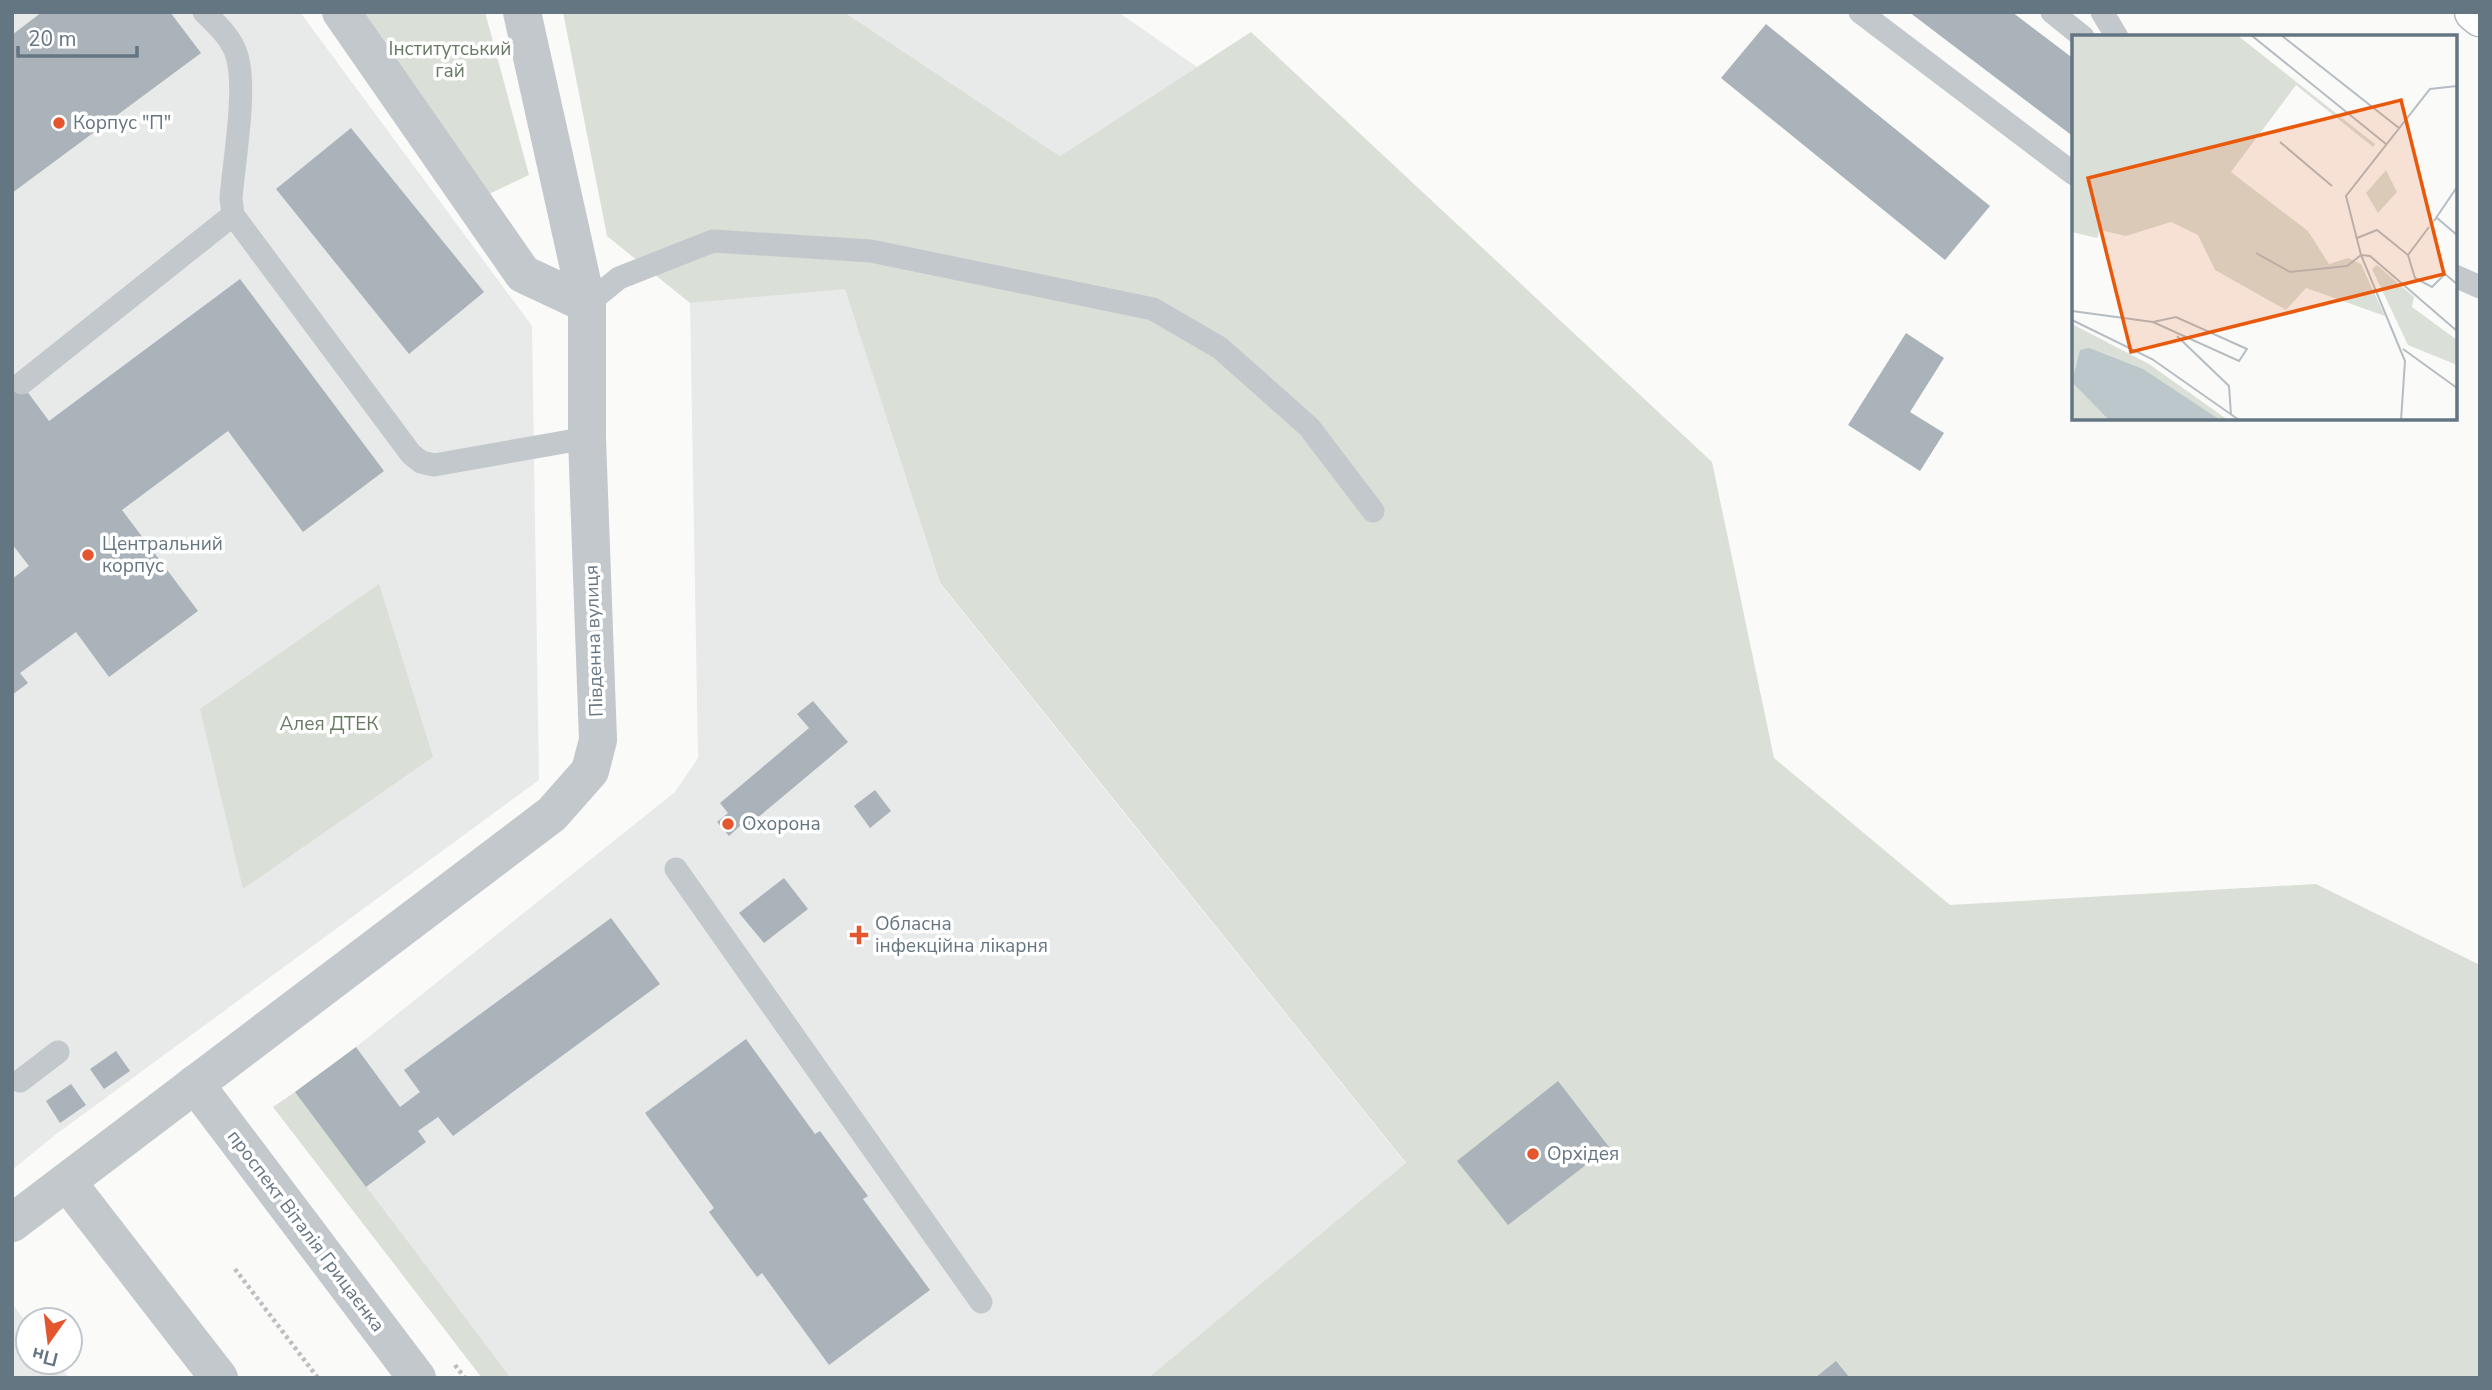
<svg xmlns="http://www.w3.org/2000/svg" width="2492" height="1390" font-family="'Nunito Sans',sans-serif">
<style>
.built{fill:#e8e9e9}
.green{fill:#dadfd7}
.building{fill:#aab3b9}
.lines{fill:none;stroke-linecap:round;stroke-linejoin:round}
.secondary-casing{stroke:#b3babf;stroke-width:41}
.path{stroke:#bbbfc2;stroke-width:4.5;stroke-dasharray:3.5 3.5;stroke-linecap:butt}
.lane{stroke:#c3c8cc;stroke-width:23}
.street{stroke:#c3c8cc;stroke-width:38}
.secondary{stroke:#fff;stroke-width:38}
.poi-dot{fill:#e4572e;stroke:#fff;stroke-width:2.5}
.labels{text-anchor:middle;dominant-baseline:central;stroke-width:7;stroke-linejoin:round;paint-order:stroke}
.park-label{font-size:19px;fill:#687a64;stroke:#fff}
.poi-label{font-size:19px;fill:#657683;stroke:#fff;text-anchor:start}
.street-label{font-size:19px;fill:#657683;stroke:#fff}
.inset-road{fill:none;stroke:#b5bdc2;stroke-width:2}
.view{fill:#e8590c;fill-opacity:0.15;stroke:#e8590c;stroke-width:3.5}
.inset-edge{fill:none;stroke:#657683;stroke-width:3.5}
</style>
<rect width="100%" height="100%" fill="#fafaf8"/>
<g class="built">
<polygon points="12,12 300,12 532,326 539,780 55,1135 12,1170"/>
<polygon points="844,12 1118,12 1197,67 1060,156"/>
<polygon points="845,288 940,584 1406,1164 1148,1378 511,1378 295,1092 356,1047 675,792 698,758 690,303"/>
<polygon points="14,1306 28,1325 28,1362 57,1362 69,1378 12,1378 12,1308"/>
</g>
<g class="green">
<polygon points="360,12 485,12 529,175 487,195"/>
<polygon points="563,12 844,12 1060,156 1251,32 1712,462 1774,758 1950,905 2316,884 2480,965 2480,1378 1148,1378 1406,1163 940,583 845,289 690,303 607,236"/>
<polygon points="379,584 433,757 243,889 200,709"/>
<polygon points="295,1092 511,1378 482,1378 273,1107"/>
</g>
<g class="building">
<polygon points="42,12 170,12 201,53 12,193 12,35"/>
<polygon points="1909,12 2012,12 2074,59 2074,137"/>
<polygon points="1766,24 1990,206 1945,260 1721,78"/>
<polygon points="351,128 484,292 409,354 276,189"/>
<polygon points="240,279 384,471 303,532 228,431 122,510 198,611 109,677 76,632 20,673 28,683 12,695 12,579 29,566 12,544 12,371 49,421"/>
<polygon points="1906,333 1944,358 1910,412 1944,433 1920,471 1848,425"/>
<polygon points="813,701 848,742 743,830 740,826 729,836 717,822 728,813 720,803 809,728 797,714"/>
<polygon points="875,790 891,811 870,828 854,806"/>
<polygon points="784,878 808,909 764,943 739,913"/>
<polygon points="611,918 660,984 453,1136 438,1117 418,1131 426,1142 366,1187 295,1092 356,1047 400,1107 420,1092 404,1070"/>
<polygon points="746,1039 815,1134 820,1131 853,1176 868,1196 863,1199 930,1290 829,1365 762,1273 757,1277 709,1212 714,1208 645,1113"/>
<polygon points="116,1051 130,1071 104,1089 90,1069"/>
<polygon points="1558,1081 1609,1147 1508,1225 1457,1161"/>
<polygon points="71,1084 86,1105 60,1123 46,1101"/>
<polygon points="1836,1361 1850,1378 1815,1378"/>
</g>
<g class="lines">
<g class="secondary-casing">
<polyline id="secondary" points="2474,12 2480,17"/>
</g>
<g class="path">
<polyline points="235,1269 318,1378"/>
<polyline points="455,1365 465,1378"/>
</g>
<g class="lane">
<path d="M204,12C217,25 232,38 237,56C247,89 234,161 231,198L233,215L411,454L421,462L434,465L587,438"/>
<polyline points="1860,12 2074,174"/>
<polyline points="2052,12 2083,37"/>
<polyline points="2102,12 2117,37"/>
<polyline points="2455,276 2480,287"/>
<polyline points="587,304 619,278 713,241 871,251 1153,309 1220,348 1309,427 1373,511"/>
<polyline points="22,383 233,215"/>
<polyline points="676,869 981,1302"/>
<polyline points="20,1081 58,1052"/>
</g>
<g class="street">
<polyline points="341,12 523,274 587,304"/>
<polyline points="195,1084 417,1378"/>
<polyline points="67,1182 219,1378"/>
<polyline points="12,1223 552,814 590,771 598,740 587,438 587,304 522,12"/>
</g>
<use href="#secondary" class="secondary"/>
</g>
<g class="poi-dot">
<circle cx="59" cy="123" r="7"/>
<circle cx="88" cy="555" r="7"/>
<circle cx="728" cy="824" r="7"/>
<path d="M855.5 924.5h7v7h7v7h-7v7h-7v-7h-7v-7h7z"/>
<circle cx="1533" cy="1154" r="7"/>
</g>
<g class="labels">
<g class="park-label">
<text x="450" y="49">Інститутський<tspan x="450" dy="22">гай</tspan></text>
<text x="329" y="724">Алея ДТЕК</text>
</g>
<g class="poi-label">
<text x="73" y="123">Корпус "П"</text>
<text x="102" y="544">Центральний<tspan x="102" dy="22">корпус</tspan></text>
<text x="742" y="824">Охорона</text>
<text x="875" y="924">Обласна<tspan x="875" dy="22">інфекційна лікарня</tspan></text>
<text x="1547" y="1154">Орхідея</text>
</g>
<g class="street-label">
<text transform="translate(594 641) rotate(-92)">Південна вулиця</text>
<text transform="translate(306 1231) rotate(53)">проспект Віталія Грицаєнка</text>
</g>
</g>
<g transform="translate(2072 35)">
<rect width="385" height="385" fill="#fafaf8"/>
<path d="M0,0H165L303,109L301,112L224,50L159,137L236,196L257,229L276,223L289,229L313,281L234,253L214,275L143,235L126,200L99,187L54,201L28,195L25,203L0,197ZM314,135L325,157L306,178L294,158ZM305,230L342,262L340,272L385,305V330L336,310L300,234ZM0,289L77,329L156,385H0Z" fill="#dadfd7"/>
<path d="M17,313L71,334L148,385H37L0,347L8,315Z" fill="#bbc7cb"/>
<path class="inset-road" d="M179,0L314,109M209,0L327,93M208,107L260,151M365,183L385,200M362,186L385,152M285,203L305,195L336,220L343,243L360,252L373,239L385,249M184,218L218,237L275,231L289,220M289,220L298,221L385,296M336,220L357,192M0,276L81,287L167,326L175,314L104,282L81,287M0,285L80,324L167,385M105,301L157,351L159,380M331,314L385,353M329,385L333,326L289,220L274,161L358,54L385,51"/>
<path class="view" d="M329,65L372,239L59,317L16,143Z"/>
<rect width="385" height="385" class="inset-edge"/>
</g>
<rect width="2492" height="1390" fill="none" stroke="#657683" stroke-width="28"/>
<g transform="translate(49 1341) rotate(194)"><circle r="33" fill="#ffffff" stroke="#c1c8cd" stroke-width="2"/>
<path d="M0-5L12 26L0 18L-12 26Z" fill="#e4572e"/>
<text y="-10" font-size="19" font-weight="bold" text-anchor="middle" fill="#657683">Пн</text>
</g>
<path d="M18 46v10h119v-10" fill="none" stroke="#657683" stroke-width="3.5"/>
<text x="28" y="46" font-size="21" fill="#657683" stroke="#ffffff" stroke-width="5" paint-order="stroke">20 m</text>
</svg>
